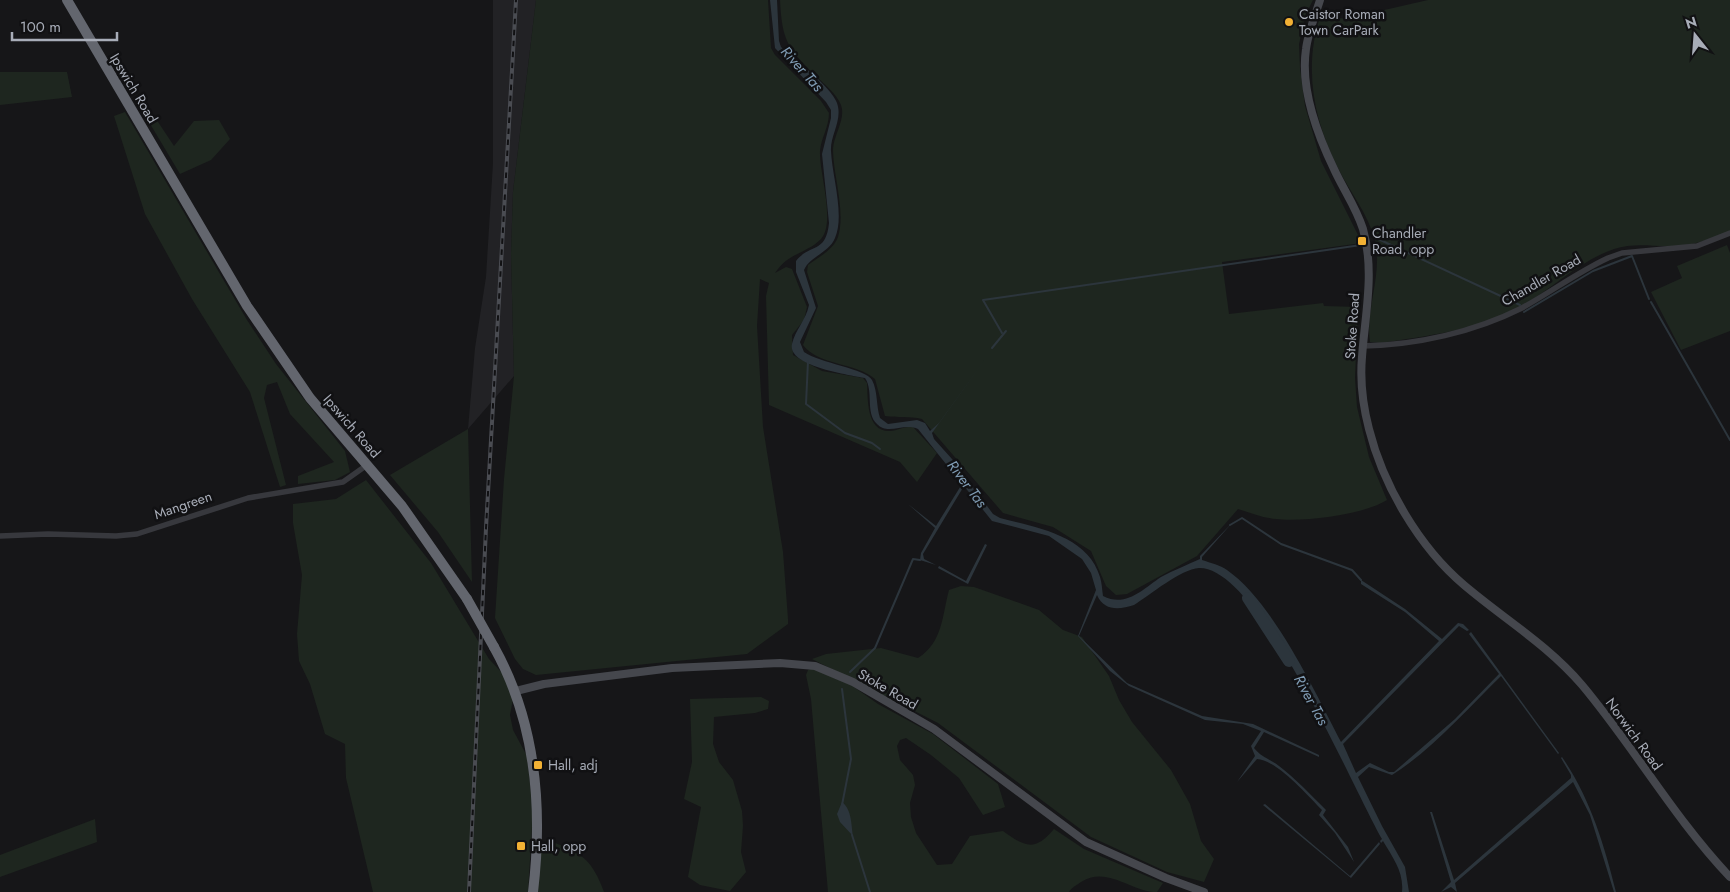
<svg xmlns="http://www.w3.org/2000/svg" width="1730" height="892" font-family="Jost,sans-serif">
<style>
.built{fill:#222225}
.green{fill:#1e261f}
.water{fill:#2c353c}
.lines{fill:none;stroke-linecap:round;stroke-linejoin:round}
.stream{stroke:#2c353c;stroke-width:2}
.river{stroke:#2c353c;stroke-width:12}
.street{stroke:#37383d;stroke-width:5.5}
.secondary{stroke:#45474d;stroke-width:8}
.highway{stroke:#63666e;stroke-width:10}
.rail-casing{stroke:#4a4c52;stroke-width:4}
.rail{stroke:#111113;stroke-width:2;stroke-dasharray:5.5;stroke-linecap:butt}
.highway-bridge{stroke:#63666e;stroke-width:10}
.poi-dot{fill:#f2b134;stroke:#111113;stroke-width:2}
.labels{text-anchor:middle;dominant-baseline:central;stroke-width:5;stroke-linejoin:round;paint-order:stroke}
.poi-label{font-size:14px;fill:#a8adb8;stroke:#111113;text-anchor:start}
.street-label{font-size:14px;fill:#a8adb8;stroke:#111113}
.water-label{font-size:15px;font-style:italic;fill:#7f9bb3;stroke:#111113}
</style>
<rect width="100%" height="100%" fill="#161618"/>
<polygon class="built" points="493,0 536,0 513,192 511,254 514,376 468,429 475,348 486,277 493,163"/>
<g class="green">
<path d="M536,0H768L771,48L775,55L821,101L829,113C829,127 821,138 820,151C819,173 836,222 821,239C806,254 789,252 775,273L786,267L792,269L807,307L804,320L792,335L793,355L822,371L863,378L867,383C868,399 866,432 890,431C898,431 904,426 913,427L937,453L917,482L900,462L769,405L766,296L769,283L760,279L757,326L763,427L783,552L788,619V624L747,654L536,675L523,669L515,659L495,618L504,479L514,376L511,254L513,192Z"/>
<path d="M780,0H1313L1306,14L1299,44L1300,68L1305,106L1321,161L1362,243L1222,262L1229,314L1323,303L1324,306L1358,307L1355,378L1357,407L1369,457L1387,500C1363,515 1304,522 1276,519C1263,518 1251,513 1238,509L1197,556L1127,594L1116,595L1106,586L1091,551L1053,527L1003,513L922,419C909,416 898,418 885,416L875,379C855,362 819,366 803,345L818,306L807,272L808,265C819,257 833,250 838,237C846,212 833,175 833,149C834,134 846,119 841,105C836,93 825,85 816,76C787,48 782,40 780,0Z"/>
<path d="M1428,0H1730V232C1709,240 1690,247 1667,246C1649,246 1632,243 1614,249C1579,261 1552,289 1520,307C1478,330 1427,336 1380,343L1370,342C1365,309 1383,274 1375,240C1368,214 1350,192 1338,168C1313,119 1303,66 1321,14L1345,19Z"/>
<polygon points="0,72 67,72 72,97 0,105"/>
<polygon points="125,112 247,320 276,364 345,451 350,472 335,480 298,484 298,476 334,462 290,414 277,382 267,385 264,398 286,485 280,487 250,392 192,299 145,214 114,116"/>
<polygon points="156,119 174,146 194,121 219,120 230,139 211,160 180,174 149,122"/>
<polygon points="1727,245 1730,253 1730,331 1681,350 1651,292 1682,278 1677,266"/>
<polygon points="468,429 472,582 438,532 390,475"/>
<polygon points="366,480 431,563 489,659 504,675 513,699 510,715 513,730 527,756 533,811 528,892 373,892 346,778 345,744 325,734 310,684 299,661 297,634 302,575 293,523 293,504 336,499"/>
<path d="M961,586L974,587L1039,610L1063,630L1082,637L1109,676L1119,700L1132,722L1171,770L1190,804L1201,841L1214,859L1204,882L1167,872L1091,837L938,723L812,659L826,654L881,648L918,658C943,642 942,616 949,590Z"/>
<path d="M812,668L851,685L878,704L933,734L998,784L1005,807L983,815L959,778L931,755L906,738L900,740L897,746L900,760L913,775L915,785L910,803L911,817L916,833L937,865L952,864L970,836L1003,831C1025,847 1035,852 1054,829L1084,849L1163,883L1157,892C1131,892 1107,865 1081,882C1077,885 1072,887 1069,892H828L811,699L806,675L808,670Z"/>
<polygon points="761,697 769,701 768,709 755,713 714,717 713,744 719,762 733,780 742,811 743,826 741,852 746,872 730,891 700,885 688,877 701,807 684,799 692,762 690,699"/>
<polygon points="95,819 97,842 0,877 0,855"/>
<path d="M553,842C583,854 592,860 604,892H537L542,846Z"/>
</g>
<g class="water">
<path d="M770,0H777L779,41L781,47C795,59 832,88 837,103C843,120 830,135 831,151C832,176 845,215 835,238C829,253 810,256 804,270L816,308L800,342L804,352C820,363 866,369 872,380C878,391 876,406 880,418L888,424L917,420L925,423L930,431L939,423L994,347L932,433L934,439L952,459L993,514L1000,518C1035,527 1088,535 1100,577C1102,583 1102,590 1103,596C1126,608 1143,589 1161,577C1174,570 1187,565 1200,559V556L1232,523L1202,557V560C1211,563 1220,565 1227,570C1273,602 1315,692 1341,742L1439,641L1405,612L1361,584V580L1405,609L1442,639L1458,623L1463,624L1469,630L1467,631L1459,626L1343,744L1356,773L1370,763L1389,772H1394L1455,719L1499,674L1469,634L1471,632L1559,753L1558,754L1501,676C1466,710 1433,749 1392,775L1369,767L1358,777L1382,826L1405,867L1409,892H1402C1404,872 1393,858 1383,841L1381,843L1380,841L1382,839C1353,789 1259,566 1199,568C1181,569 1150,595 1134,605C1119,610 1104,611 1097,595L1079,636L1127,683L1202,716L1253,724L1319,755V757L1264,732L1254,748C1261,757 1270,759 1279,766C1296,779 1311,795 1326,810L1323,815L1348,847L1354,862L1335,833L1319,815L1322,810C1308,796 1277,760 1257,759L1237,782L1255,756L1251,746L1261,731L1243,724L1205,720L1129,686L1110,671L1078,636L1096,590L1091,573L1082,559L1049,536L992,521L964,486L923,554L924,559L936,565L920,560L921,553L935,528L908,504L936,526L962,484L918,429C904,422 888,436 877,424C865,413 874,391 865,378C849,375 787,366 792,344C795,330 806,320 809,305L796,272V261C810,243 826,254 829,223L822,154L831,118V110L826,102L775,48Z"/>
<polygon points="985,544 987,545 968,584 938,568 939,566 966,581"/>
<path d="M1562,757C1590,798 1604,844 1616,892H1614L1590,815L1573,782L1455,883L1457,892L1451,887L1441,892L1451,882L1430,812H1432L1454,880L1571,778V775L1561,758Z"/>
<path d="M842,802C852,810 851,824 853,836L840,822L837,814Z"/>
<polygon points="1265,804 1350,876 1379,842 1380,844 1351,878 1263,805"/>
</g>
<g class="lines">
<g class="stream">
<polyline points="1376,238 1520,305"/>
<polyline points="1651,302 1730,440"/>
<polyline points="1524,312 1593,271 1632,256 1649,299"/>
<polyline points="1002,333 983,300 1361,245"/>
<polyline points="992,348 1006,331"/>
<polyline points="808,361 806,404 845,433 872,443 880,449"/>
<polyline points="1230,525 1242,518 1281,544 1352,570 1361,580"/>
<polyline points="850,672 875,648 913,559 920,560"/>
<polyline points="842,805 851,759 842,689"/>
<polyline points="852,835 870,892"/>
</g>
<polyline class="river" points="1248,598 1289,661"/>
<g class="street">
<path d="M1363,346C1417,345 1474,332 1522,308C1551,292 1578,272 1608,258L1622,253L1697,246L1730,233"/>
<polyline points="0,536 48,534 116,536 137,534 248,498 343,482 367,465"/>
</g>
<g class="secondary">
<path d="M1320,0C1315,16 1308,33 1306,49C1300,89 1317,134 1334,169C1343,189 1356,207 1363,229C1375,271 1365,315 1362,357C1360,380 1363,406 1369,429C1383,485 1419,547 1464,585C1504,619 1548,645 1582,685C1634,747 1674,818 1730,877"/>
<polyline points="516,691 544,684 672,668 780,663 815,666 853,682 934,729 1086,842 1166,878 1204,892"/>
</g>
<g class="highway">
<polyline points="67,0 247,306 310,398 402,506 467,599"/>
<path d="M494,647C536,722 543,808 533,892"/>
</g>
<g class="rail-casing">
<polyline id="rail" points="469,892 486,528 516,0"/>
</g>
<use href="#rail" class="rail"/>
<polyline class="highway-bridge" points="467,599 494,647"/>
</g>
<g class="poi-dot">
<circle cx="1289" cy="22" r="5"/>
<rect x="1357" y="236" width="10" height="10" rx="2.5"/>
<rect x="533" y="760" width="10" height="10" rx="2.5"/>
<rect x="516" y="841" width="10" height="10" rx="2.5"/>
</g>
<g class="labels">
<g class="poi-label">
<text x="1299" y="14">Caistor Roman<tspan x="1299" dy="16">Town CarPark</tspan></text>
<text x="1372" y="233">Chandler<tspan x="1372" dy="16">Road, opp</tspan></text>
<text x="548" y="765">Hall, adj</text>
<text x="531" y="846">Hall, opp</text>
</g>
<g class="street-label">
<text transform="translate(134 88) rotate(59)">Ipswich Road</text>
<text transform="translate(1541 280) rotate(-30)">Chandler Road</text>
<text transform="translate(1352 326) rotate(-86)">Stoke Road</text>
<text transform="translate(352 426) rotate(49)">Ipswich Road</text>
<text transform="translate(183 505) rotate(-19)">Mangreen</text>
<text transform="translate(888 689) rotate(30)">Stoke Road</text>
<text transform="translate(1634 734) rotate(54)">Norwich Road</text>
</g>
<g class="water-label">
<text transform="translate(802 69) rotate(48)">River Tas</text>
<text transform="translate(967 484) rotate(53)">River Tas</text>
<text transform="translate(1311 700) rotate(61)">River Tas</text>
</g>
</g>
<g transform="translate(1695 35) rotate(343)" stroke="#111113" stroke-width="4" paint-order="stroke">
<path d="M0-4L9 19L0 12L-9 19Z" fill="#a8adb8"/>
<text y="-8" font-size="14" font-weight="bold" text-anchor="middle" fill="#a8adb8">N</text>
</g>
<path d="M12 32v8h105v-8" fill="none" stroke="#a8adb8" stroke-width="2.5"/>
<text x="20" y="32" font-size="15" fill="#a8adb8" stroke="#111113" stroke-width="4" paint-order="stroke">100 m</text>
</svg>
